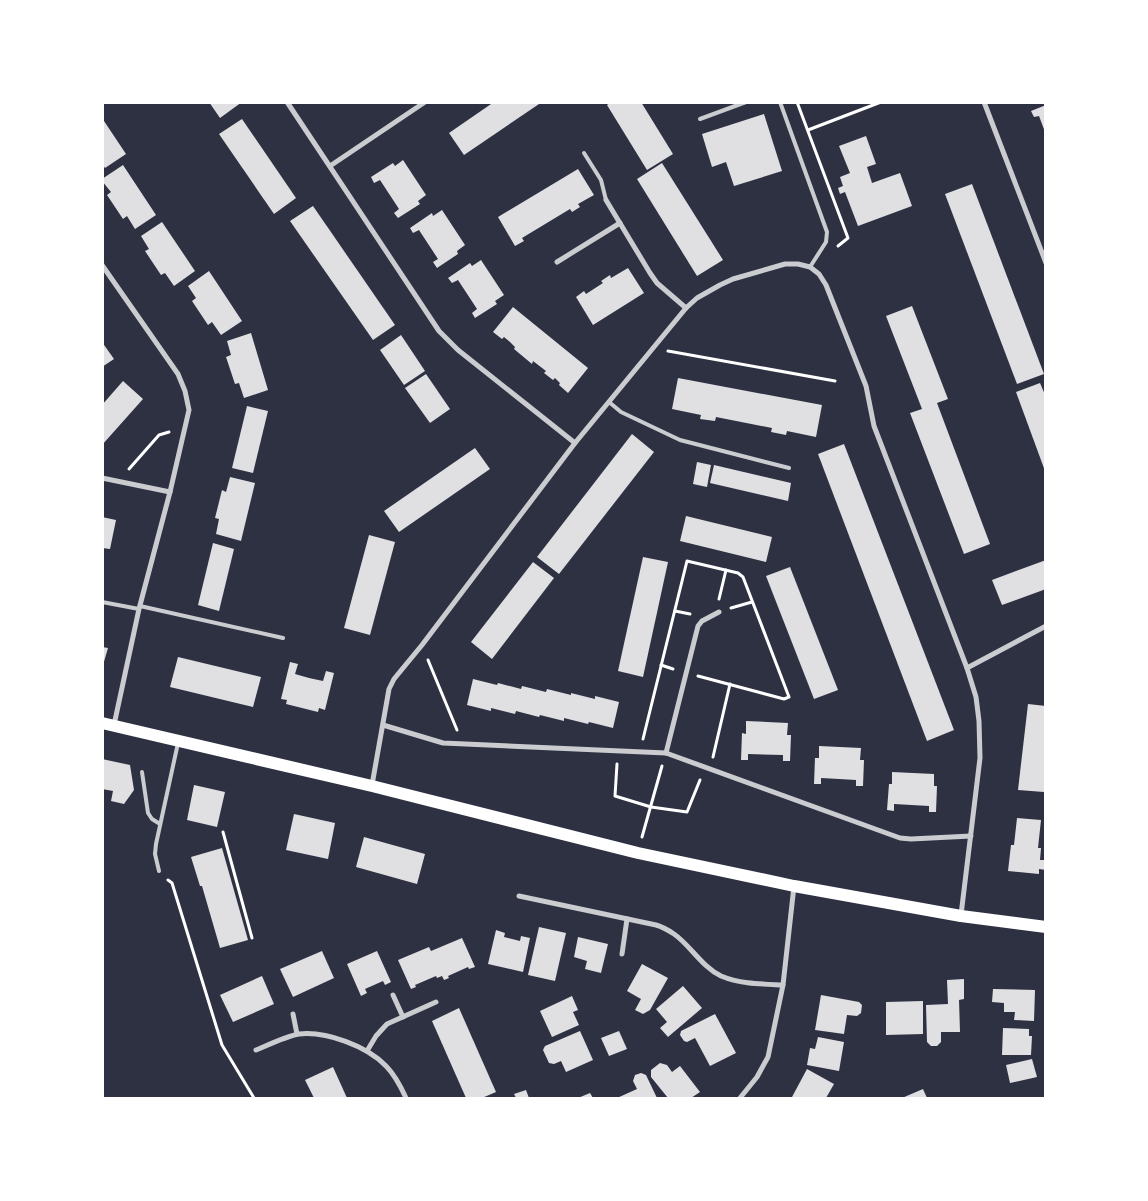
<svg xmlns="http://www.w3.org/2000/svg" width="1148" height="1201" font-family="Literata,serif">
<style>
.building{fill:#e0e0e3}
.lines{fill:none;stroke-linecap:round;stroke-linejoin:round}
.path{stroke:#fff;stroke-width:3}
.service{stroke:#caccd0;stroke-width:4}
.minor{stroke:#caccd0;stroke-width:5}
.primary{stroke:#fff;stroke-width:12}
</style>
<rect width="100%" height="100%" fill="#2d3142"/>
<g class="building">
<polygon points="209,102 242,102 220,118"/>
<polygon points="494,102 542,102 464,155 449,133"/>
<polygon points="611,102 641,102 673,154 647,170 607,105"/>
<polygon points="1046,105 1046,132 1045,132 1039,116 1034,117 1031,111"/>
<polygon points="764,114 782,171 734,186 726,162 712,167 702,134"/>
<polygon points="102,118 126,154 105,168 102,164"/>
<polygon points="242,119 296,198 274,214 219,134"/>
<polygon points="866,136 876,164 867,167 872,183 900,173 912,206 858,226 845,192 840,194 838,188 843,186 840,177 850,173 839,146"/>
<polygon points="403,160 426,195 418,201 420,204 398,218 394,213 399,209 380,180 374,183 371,177 393,163 395,166"/>
<polygon points="662,163 723,260 697,276 637,179"/>
<polygon points="123,165 156,215 135,229 127,216 123,219 107,195 111,192 102,181 102,179"/>
<polygon points="578,169 594,195 578,204 580,207 572,212 570,209 522,238 524,241 515,246 498,217"/>
<polygon points="972,184 1044,374 1017,384 945,194"/>
<polygon points="313,206 395,325 373,340 290,221"/>
<polygon points="442,210 465,245 457,251 458,254 437,268 433,262 438,259 419,230 413,233 410,228 432,213 433,216"/>
<polygon points="162,222 195,271 174,286 165,273 161,275 145,251 149,249 141,236"/>
<polygon points="481,260 504,295 495,301 497,304 475,318 472,313 477,309 458,280 452,283 448,278 470,263 472,266"/>
<polygon points="628,268 644,293 593,325 576,297 584,291 586,294 603,283 601,281 610,275 611,278"/>
<polygon points="209,271 242,321 221,335 212,322 208,325 192,301 196,298 188,286"/>
<polygon points="912,306 948,399 937,403 990,544 964,554 910,413 922,409 886,316"/>
<polygon points="513,307 588,368 568,393 559,385 560,383 555,378 553,380 544,373 546,371 533,361 532,364 514,349 515,347 510,342 504,337 502,339 493,332"/>
<polygon points="251,333 268,390 244,398 239,383 235,384 226,357 231,355 227,341"/>
<polygon points="401,335 425,371 404,385 380,350"/>
<polygon points="102,342 114,359 102,367"/>
<polygon points="426,374 450,409 430,423 405,388"/>
<polygon points="678,378 822,405 816,437 787,431 786,435 771,432 772,428 716,417 715,421 700,419 701,415 672,409"/>
<polygon points="123,381 143,399 102,445 102,405"/>
<polygon points="1040,383 1046,397 1045,471 1016,392"/>
<polygon points="247,406 268,411 253,473 232,468"/>
<polygon points="632,434 654,452 559,574 537,557"/>
<polygon points="844,444 954,730 927,741 818,454"/>
<polygon points="475,448 490,469 399,532 384,511"/>
<polygon points="697,462 711,465 707,487 693,484"/>
<polygon points="714,465 791,483 788,501 710,483"/>
<polygon points="230,477 255,483 241,541 216,534 219,519 215,518 222,490 226,492"/>
<polygon points="686,516 772,537 766,562 680,541"/>
<polygon points="102,517 116,520 110,549 102,548"/>
<polygon points="369,535 395,542 370,635 344,628"/>
<polygon points="213,543 234,549 219,611 198,605"/>
<polygon points="643,557 668,562 643,677 618,671"/>
<polygon points="1046,560 1046,589 1002,605 992,580"/>
<polygon points="533,562 554,578 492,659 471,642"/>
<polygon points="790,567 838,690 814,699 766,576"/>
<polygon points="102,647 108,648 103,665 102,665"/>
<polygon points="178,657 261,677 253,707 170,687"/>
<polygon points="290,662 298,664 295,674 309,678 323,681 326,671 334,673 325,710 319,708 318,712 286,704 287,700 281,699"/>
<polygon points="473,679 497,685 498,683 521,689 522,686 546,692 547,689 571,695 571,693 595,699 595,696 619,702 613,728 589,722 588,724 564,718 564,721 540,715 539,717 516,711 515,714 491,708 491,711 467,705"/>
<polygon points="1028,704 1046,706 1046,780 1044,792 1018,790"/>
<polygon points="746,721 788,723 787,735 791,735 790,761 783,761 783,755 748,754 748,760 741,760 742,733 746,734"/>
<polygon points="819,746 861,748 860,760 864,760 863,786 856,786 856,780 839,779 821,778 821,784 814,784 815,758 819,758"/>
<polygon points="102,759 130,765 134,790 124,804 111,801 113,791 102,789"/>
<polygon points="892,772 934,774 934,786 937,786 936,812 929,812 929,806 894,804 894,811 887,810 889,784 892,784"/>
<polygon points="194,785 225,792 217,827 187,820"/>
<polygon points="294,814 335,823 328,859 286,850"/>
<polygon points="1017,818 1041,820 1038,848 1041,848 1040,860 1046,860 1046,870 1039,869 1039,874 1008,871 1011,845 1014,845"/>
<polygon points="364,837 425,854 417,884 356,867"/>
<polygon points="222,848 248,940 220,948 202,886 200,886 191,857"/>
<polygon points="539,927 566,933 555,981 528,975"/>
<polygon points="496,930 505,933 504,937 520,941 521,936 530,938 523,972 488,964"/>
<polygon points="578,937 608,944 601,973 585,969 587,961 574,957"/>
<polygon points="462,938 475,967 469,969 468,967 448,976 449,978 444,980 442,976 437,978 436,976 415,985 416,987 411,989 398,960 429,947 431,951"/>
<polygon points="322,951 334,978 293,997 280,969"/>
<polygon points="377,951 391,982 385,985 383,981 365,989 367,993 361,996 347,964"/>
<polygon points="642,964 668,978 650,1010 643,1014 635,1010 641,999 627,991"/>
<polygon points="262,976 274,1004 233,1022 220,995"/>
<polygon points="964,979 964,999 959,1000 960,1032 941,1032 941,1042 937,1046 931,1046 927,1042 926,1005 948,1004 947,980"/>
<polygon points="683,986 702,1008 668,1037 660,1028 667,1022 656,1009"/>
<polygon points="993,989 1035,990 1034,1021 1014,1020 1015,1012 1004,1012 1004,1003 992,1002"/>
<polygon points="821,995 859,1002 862,1005 861,1013 857,1016 847,1015 844,1034 815,1030"/>
<polygon points="572,996 578,1010 573,1012 579,1025 552,1037 540,1011"/>
<polygon points="923,1001 923,1034 886,1035 886,1002"/>
<polygon points="459,1008 496,1092 482,1098 466,1098 432,1021"/>
<polygon points="715,1014 736,1053 710,1066 695,1038 687,1042 684,1041 680,1035 681,1031"/>
<polygon points="1003,1028 1029,1029 1029,1036 1032,1036 1031,1055 1002,1055"/>
<polygon points="580,1031 593,1060 566,1072 561,1061 554,1064 549,1063 543,1050 545,1046"/>
<polygon points="619,1031 627,1049 609,1056 601,1038"/>
<polygon points="818,1037 844,1042 839,1071 807,1065 810,1048 815,1049"/>
<polygon points="1032,1059 1037,1077 1010,1083 1006,1065"/>
<polygon points="660,1063 667,1065 672,1072 680,1066 700,1092 691,1098 668,1098 651,1077 651,1070"/>
<polygon points="333,1067 347,1098 314,1098 305,1080"/>
<polygon points="807,1069 834,1084 826,1098 794,1098 792,1097"/>
<polygon points="641,1073 646,1075 657,1098 617,1098 637,1089 633,1081 635,1075"/>
<polygon points="923,1089 927,1098 902,1098"/>
<polygon points="526,1090 529,1098 516,1098 514,1094"/>
<polygon points="590,1093 593,1098 578,1098"/>
</g>
<g class="lines">
<g class="path">
<polyline points="797,102 848,238 838,246"/>
<polyline points="808,130 881,102"/>
<polyline points="668,351 835,381"/>
<polyline points="129,469 159,435 169,432"/>
<polyline points="719,599 726,570"/>
<polyline points="731,608 752,602"/>
<polyline points="675,611 690,614"/>
<polyline points="428,660 457,730"/>
<polyline points="661,665 673,669"/>
<polyline points="643,739 687,561 738,573 743,577 789,697 784,699 698,676"/>
<polyline points="713,757 730,684"/>
<polyline points="617,764 615,796 651,807 687,812 700,780"/>
<polyline points="223,832 252,938"/>
<polyline points="642,837 662,766"/>
<polyline points="168,880 172,883 222,1045 254,1098"/>
</g>
<g class="service">
<polyline points="780,102 827,232 826,242 810,267"/>
<polyline points="700,119 746,102"/>
<polyline points="584,153 601,180 606,200"/>
<polyline points="609,402 621,412 680,440 789,468"/>
<polyline points="102,602 139,609"/>
<polyline points="140,606 283,638"/>
<polyline points="142,772 148,813 152,819 160,824"/>
<polyline points="159,871 155,854 156,844 178,743"/>
</g>
<g class="minor">
<polyline points="287,102 439,331 458,350 575,443"/>
<polyline points="984,102 1046,263"/>
<polyline points="330,166 425,102"/>
<polyline points="606,200 650,273 657,283 686,308"/>
<polyline points="557,262 620,223"/>
<polyline points="102,265 178,374 185,391 189,410 170,492 139,609 114,725"/>
<polyline points="102,478 170,492"/>
<polyline points="967,668 1046,626"/>
<polyline points="383,725 443,743 666,753 900,838 911,839 971,836"/>
<polyline points="666,753 698,626 702,621 719,612"/>
<polyline points="372,785 389,689 394,679 422,645 575,443 686,308 697,298 720,285 733,279 785,264 798,264 810,267 819,274 826,285 866,386 874,426 967,668 976,697 979,721 980,758 961,915"/>
<path d="M519,896L656,925C663,927 668,930 674,934C690,945 702,967 721,976C740,984 762,984 783,985"/>
<polyline points="622,954 627,919"/>
<polyline points="393,995 403,1017"/>
<polyline points="293,1014 297,1034"/>
<path d="M256,1050C268,1045 287,1036 299,1034C326,1031 367,1046 386,1066C395,1075 401,1087 406,1098"/>
<polyline points="367,1051 376,1036 387,1024 436,1002"/>
<polyline points="740,1098 757,1077 768,1057 783,985 794,886"/>
</g>
<polyline class="primary" points="102,723 372,786 638,853 794,886 961,916 1046,927"/>
</g>
<rect width="1148" height="1201" fill="none" stroke="#ffffff" stroke-width="208"/>
</svg>
